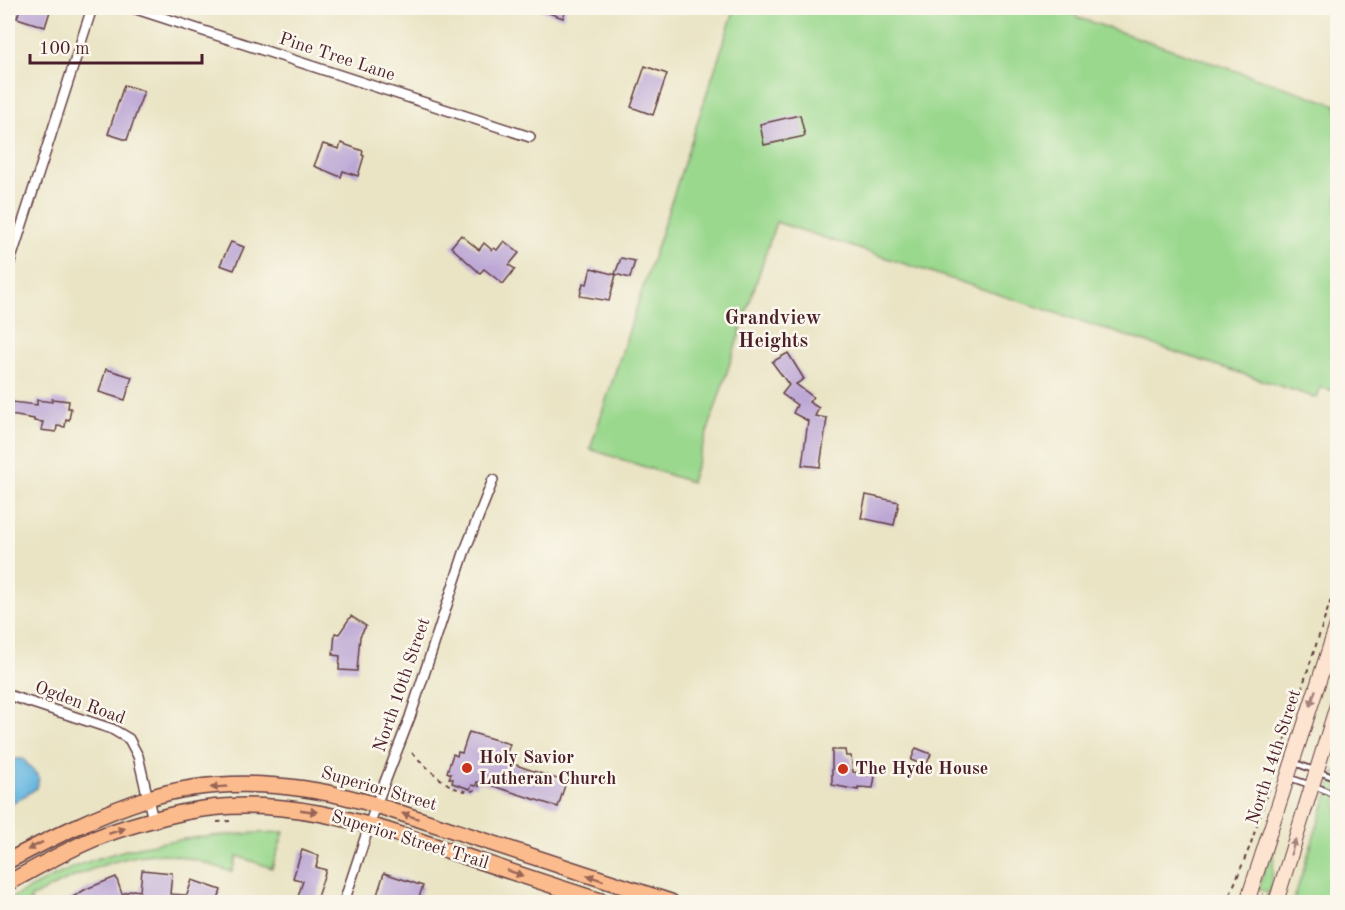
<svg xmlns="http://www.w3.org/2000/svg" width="1345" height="910" font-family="'Old Standard TT',serif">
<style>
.green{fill:#9ad88d;stroke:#727c5c;stroke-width:1.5}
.water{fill:#64b5df;stroke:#576a85;stroke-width:1.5}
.building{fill:#bda8d5}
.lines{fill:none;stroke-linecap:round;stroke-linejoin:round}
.lane-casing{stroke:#623d42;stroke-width:8}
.street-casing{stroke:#623d42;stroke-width:12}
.secondary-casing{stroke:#623d42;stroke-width:16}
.primary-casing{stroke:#623d42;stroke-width:18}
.path{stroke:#623d42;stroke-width:2;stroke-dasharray:4.5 4.5;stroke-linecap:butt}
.lane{stroke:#fff;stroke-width:4.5}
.street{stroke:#fff;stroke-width:9}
.secondary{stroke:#fde4d1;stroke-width:14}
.primary{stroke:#fbbb8c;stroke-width:15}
.oneway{fill:#a4827e}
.oneway2{fill:#9a6557}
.poi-dot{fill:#c8321e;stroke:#fbf7ec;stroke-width:2}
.labels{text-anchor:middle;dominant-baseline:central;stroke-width:5;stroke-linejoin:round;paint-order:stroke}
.street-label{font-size:18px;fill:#4a1f2b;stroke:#fbf7ec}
.poi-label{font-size:18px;font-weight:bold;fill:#4a1f2b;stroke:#fbf7ec;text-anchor:start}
.neighbourhood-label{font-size:20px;font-weight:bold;fill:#4a1f2b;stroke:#fbf7ec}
</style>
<rect width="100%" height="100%" fill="#fbf7ec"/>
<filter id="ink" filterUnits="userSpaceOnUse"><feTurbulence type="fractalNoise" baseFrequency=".0167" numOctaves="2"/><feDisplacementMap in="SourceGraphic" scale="12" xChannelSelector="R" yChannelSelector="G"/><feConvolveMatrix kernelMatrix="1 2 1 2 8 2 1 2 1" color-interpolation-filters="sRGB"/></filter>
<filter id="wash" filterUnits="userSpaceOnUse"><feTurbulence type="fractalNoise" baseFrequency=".008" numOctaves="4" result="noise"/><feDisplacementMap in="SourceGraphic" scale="24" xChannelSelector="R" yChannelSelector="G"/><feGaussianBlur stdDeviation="1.35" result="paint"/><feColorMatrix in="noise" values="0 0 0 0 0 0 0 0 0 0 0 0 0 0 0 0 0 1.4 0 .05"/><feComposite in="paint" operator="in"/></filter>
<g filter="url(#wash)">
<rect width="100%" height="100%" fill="#eae4c5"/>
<g class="green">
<polygon points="735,8 1079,8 1076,17 1337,105 1337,392 1321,387 1317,398 776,222 691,482 590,449"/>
<polygon points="1335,771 1337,772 1337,902 1293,902"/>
<path d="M284,832L272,868L237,856L232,872C209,864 185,855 160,854C117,854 68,879 30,898L32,902H8V900C37,885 67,868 99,858C159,838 221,834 284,832Z"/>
<polygon points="1275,838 1272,882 1268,902 1265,902 1268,892 1258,889"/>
</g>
<polygon class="water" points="8,759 23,759 39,777 37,788 8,806"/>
<g id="blocks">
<g class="building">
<polygon points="20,8 51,8 45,27 17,18"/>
<polygon points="538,8 566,8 563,18 537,9"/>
<polygon points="645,66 667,74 653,115 631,107"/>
<polygon points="124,85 144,91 127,140 108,134"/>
<polygon points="800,115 805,136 764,145 760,124"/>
<polygon points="341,143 363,151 362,155 364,156 358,176 343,171 341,177 314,166 323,144 339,149"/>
<polygon points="461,235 479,250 484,243 492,250 494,248 497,250 504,241 519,253 509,265 515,269 503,284 484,269 480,273 451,247"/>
<polygon points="231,242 244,247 234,270 220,265"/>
<polygon points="621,258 635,261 630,278 615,274"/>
<polygon points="591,268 616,275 609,301 580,296 583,283 587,284"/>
<polygon points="788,353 804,379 796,384 813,397 809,402 819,408 815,416 827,418 820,467 802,465 808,421 793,413 797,405 782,394 789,385 772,362"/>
<polygon points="106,369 132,377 125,400 99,392"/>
<polygon points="52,399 69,401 68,408 71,408 69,420 66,419 65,427 57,426 56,432 41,430 43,422 34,421 34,419 10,415 12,402 37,405 37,400 52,402"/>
<polygon points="866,495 899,502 894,525 861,518"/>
<polygon points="351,616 366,626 360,636 357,671 339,670 340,656 333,655 335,633 339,634"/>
<polygon points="469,732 510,744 504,761 566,782 558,807 481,782 481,783 477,782 476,786 472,785 470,789 452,783 453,779 449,778 451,774 447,772 453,754 457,756 458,752 462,753"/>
<polygon points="916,748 931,754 926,766 911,760"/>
<polygon points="832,750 845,750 846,756 851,756 853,772 875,776 873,788 858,787 858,790 832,785"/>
<polygon points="302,850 319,856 316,867 326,870 315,903 296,903 303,881 293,878"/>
<polygon points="142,870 172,873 170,894 187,895 192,880 221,890 217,903 63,903 86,889 116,877 122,894 133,890 140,891"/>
<polygon points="384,873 423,886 417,903 400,903 377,895"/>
</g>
</g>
</g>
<g filter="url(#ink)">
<use href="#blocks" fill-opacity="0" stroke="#623d42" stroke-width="1.5"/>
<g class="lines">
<g class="lane-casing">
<g id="lane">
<polyline points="1295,763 1338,779"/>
<polyline points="1290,778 1322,789 1338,797"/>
<polyline points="1280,898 1295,902"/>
<polyline points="1334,902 1338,893"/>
</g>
</g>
<g class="street-casing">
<g id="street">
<polyline points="133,8 530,137"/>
<polyline points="8,268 92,8"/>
<polyline points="1337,403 1338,404"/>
<polyline points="8,695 112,729 129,739 138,756 153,820"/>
<polyline points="344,902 376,805 410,717 464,553 493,480"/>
</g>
</g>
<g class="secondary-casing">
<g id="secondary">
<polyline points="1247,902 1338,622"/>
<polyline points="1276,902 1338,702"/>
</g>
</g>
<g class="primary-casing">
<g id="primary">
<path d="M8,861C53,837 97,815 146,799C220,775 303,783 376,805L671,902"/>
<path d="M8,883C34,869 61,853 89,841C119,828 153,819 185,812C278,793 365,822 452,852C503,869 553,886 604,902"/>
</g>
</g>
<g class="path">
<path d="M412,753C426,766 456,800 477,789L484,778"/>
<polyline points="217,822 230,821"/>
<polyline points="1227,902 1250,846 1338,578"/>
<polyline points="1262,902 1264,895 1262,894"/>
</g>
<use href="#lane" class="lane"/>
<use href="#street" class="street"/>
<use href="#secondary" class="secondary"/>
<use href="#primary" class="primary"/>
</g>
<defs><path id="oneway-solid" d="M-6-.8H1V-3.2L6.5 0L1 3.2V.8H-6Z" transform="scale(1.5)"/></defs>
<g class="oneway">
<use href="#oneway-solid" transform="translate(1313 698) rotate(108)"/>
<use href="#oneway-solid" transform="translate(1293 847) rotate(-73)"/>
</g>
<g class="oneway2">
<use href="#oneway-solid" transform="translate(219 787) rotate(176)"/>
<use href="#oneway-solid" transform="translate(309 811) rotate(8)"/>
<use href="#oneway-solid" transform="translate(410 816) rotate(-162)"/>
<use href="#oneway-solid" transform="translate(117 831) rotate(-18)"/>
<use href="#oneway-solid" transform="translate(35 846) rotate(153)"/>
<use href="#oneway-solid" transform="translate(515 873) rotate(19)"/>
<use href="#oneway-solid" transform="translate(595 878) rotate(-162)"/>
</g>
</g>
<g class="poi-dot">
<circle cx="467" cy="768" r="6"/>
<circle cx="843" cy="769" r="6"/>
</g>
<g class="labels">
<g class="street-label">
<text transform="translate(337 57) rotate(18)">Pine Tree Lane</text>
<text transform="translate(402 685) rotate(-71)">North 10th Street</text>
<text transform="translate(80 703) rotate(20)">Ogden Road</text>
<text transform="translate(1274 757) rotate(-72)">North 14th Street</text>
<text transform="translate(379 789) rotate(16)">Superior Street</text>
<text transform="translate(410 840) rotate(17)">Superior Street Trail</text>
</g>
<g class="poi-label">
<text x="479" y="758">Holy Savior<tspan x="479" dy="21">Lutheran Church</tspan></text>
<text x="855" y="769">The Hyde House</text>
</g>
<g class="neighbourhood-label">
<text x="773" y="319">Grandview<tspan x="773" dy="23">Heights</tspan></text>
</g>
</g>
<rect width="1345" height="910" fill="none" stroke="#fbf7ec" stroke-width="30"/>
<path d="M30 54v9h172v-9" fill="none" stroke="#4a1f2b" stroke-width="3"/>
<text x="39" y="54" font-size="18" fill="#4a1f2b" stroke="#fbf7ec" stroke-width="4.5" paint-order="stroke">100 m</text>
</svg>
